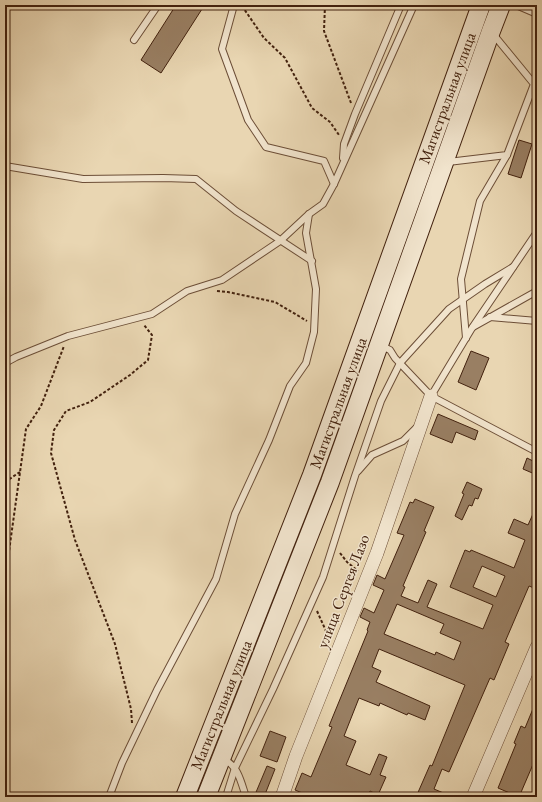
<svg xmlns="http://www.w3.org/2000/svg" width="542" height="802" font-family="'EB Garamond',serif">
<style>
.building{fill:#997f63;stroke:#42210e;fill-rule:evenodd}
.lines{fill:none;stroke-linecap:round;stroke-linejoin:round}
.lane-casing{stroke:#6c4e37;stroke-width:8}
.street-casing{stroke:#6c4e37;stroke-width:14}
.secondary-casing{stroke:#42210e;stroke-width:20}
.path{stroke:#42210e;stroke-width:2;stroke-dasharray:3 2;stroke-linecap:butt}
.lane{stroke:#f1e4cd;stroke-width:6}
.street{stroke:#f1e4cd;stroke-width:13}
.secondary{stroke:#f1e4cd;stroke-width:18}
.labels{text-anchor:middle;dominant-baseline:central;stroke-width:3;stroke-linejoin:round;paint-order:stroke}
.street-label{font-size:16px;fill:#42210e;stroke:#f1e4cd}
</style>
<rect width="100%" height="100%" fill="#e9d6b2"/>
<filter id="stains"><feTurbulence type="fractalNoise" baseFrequency=".005" numOctaves="4"/><feColorMatrix values="0 0 0 0 .2 0 0 0 0 .09 0 0 0 0 .02 0 0 0 .5 -.17"/></filter>
<radialGradient id="worn" r=".72"><stop offset=".6" stop-color="#630" stop-opacity="0"/><stop offset="1" stop-color="#630" stop-opacity=".3"/></radialGradient>
<g class="building">
<polygon points="176,5 195,5 202,9 161,73 141,60"/>
<polygon points="519,140 532,144 521,178 508,174"/>
<polygon points="471,351 489,358 476,390 458,382"/>
<polygon points="438,414 478,431 475,440 456,432 452,443 430,434"/>
<polygon points="527,458 537,463 537,475 523,469"/>
<polygon points="467,482 482,489 478,499 475,498 472,506 469,505 462,520 455,516 464,494 462,493"/>
<path d="M415,499L434,507L424,531L426,532L403,586L405,587L401,596L418,603L428,580L437,584L427,607L483,629L493,605L450,587L465,550L470,552L471,550L514,568L525,540L508,533L514,519L528,525L537,505V580L534,588L529,586L505,642L509,644L494,680L490,678L449,772L442,769L434,789L453,797H416L430,765L432,766L465,685L379,649L372,667L381,671L376,682L430,706L425,720L408,713L407,715L380,703L379,706L359,698L344,736L356,741L346,765L370,775L379,754L387,757L380,775L386,777L378,795L370,791L367,797H312L295,790L302,773L311,777L332,727L329,726L368,631L367,630L370,622L360,617L364,608L374,613L384,590L373,585L377,575L385,579L404,535L397,533L410,502L413,503ZM482,566L505,576L496,597L473,587ZM397,604L444,624L440,633L461,642L454,660L436,652L435,655L384,634Z"/>
<polygon points="537,699 537,755 519,797 498,788 516,744 514,743 521,726 525,728"/>
<polygon points="270,731 286,737 277,762 260,756"/>
<polygon points="267,766 275,769 264,797 254,797"/>
</g>
<g class="lines">
<g class="lane-casing">
<g id="lane">
<polyline points="234,5 222,49 248,120 266,147 324,161 334,184"/>
<polyline points="516,5 537,14"/>
<polyline points="134,40 158,5"/>
<polyline points="343,158 344,144 355,114 401,5"/>
<polyline points="448,162 507,155 534,84 493,34"/>
<polyline points="5,166 83,179 163,178 196,179 236,211 312,261"/>
<polyline points="490,317 537,321"/>
<polyline points="473,327 537,291"/>
<polyline points="466,338 461,279 480,201 507,155"/>
<polyline points="380,345 390,350 395,358 431,396 537,452"/>
<polyline points="5,363 16,357 68,336 152,314 187,291 222,280 280,241 309,214 323,204 334,184 414,5"/>
<polyline points="431,396 472,328 537,232"/>
<polyline points="358,471 372,455 403,441 417,427"/>
<path d="M223,759C238,765 241,782 246,797"/>
<polyline points="109,797 122,763 157,690 216,579 235,514 269,440 290,386 306,363 314,332 316,289 306,233 309,214"/>
<polyline points="226,797 235,768 273,689 323,577 355,476 381,401 400,363 449,309 485,284 513,267"/>
</g>
</g>
<g class="street-casing">
<g id="street">
<polyline points="282,797 296,756 377,553 431,396"/>
<polyline points="473,797 537,647"/>
</g>
</g>
<g class="secondary-casing">
<g id="secondary">
<polyline points="185,797 312,475 481,5"/>
<polyline points="206,797 330,482 491,31 501,5"/>
</g>
</g>
<g class="path">
<polyline points="325,5 324,31 351,103"/>
<polyline points="242,6 264,38 285,58 312,108 330,122 339,135"/>
<polyline points="217,291 228,292 275,302 307,321"/>
<polyline points="5,482 20,472"/>
<polyline points="340,553 347,562 358,571"/>
<polyline points="5,580 26,429 41,406 64,346"/>
<polyline points="317,611 330,640"/>
<polyline points="132,723 131,709 115,644 75,540 51,453 54,430 66,411 90,402 130,375 148,360 152,335 144,325"/>
</g>
<use href="#lane" class="lane"/>
<use href="#street" class="street"/>
<use href="#secondary" class="secondary"/>
</g>
<g class="labels">
<g class="street-label">
<text transform="translate(447 98) rotate(-70)">Магистральная улица</text>
<text transform="translate(338 403) rotate(-70)">Магистральная улица</text>
<text transform="translate(343 591) rotate(-69)">улица Сергея Лазо</text>
<text transform="translate(221 705) rotate(-68)">Магистральная улица</text>
</g>
</g>
<rect width="542" height="802" fill="none" stroke="#e9d6b2" stroke-width="20"/>
<rect x="6" y="6" width="530" height="790" fill="none" stroke="#42210e" stroke-width="2"/>
<rect x="10" y="10" width="522" height="782" fill="none" stroke="#42210e"/>
<rect width="100%" height="100%" filter="url(#stains)"/>
<rect width="100%" height="100%" fill="url(#worn)"/>
</svg>
